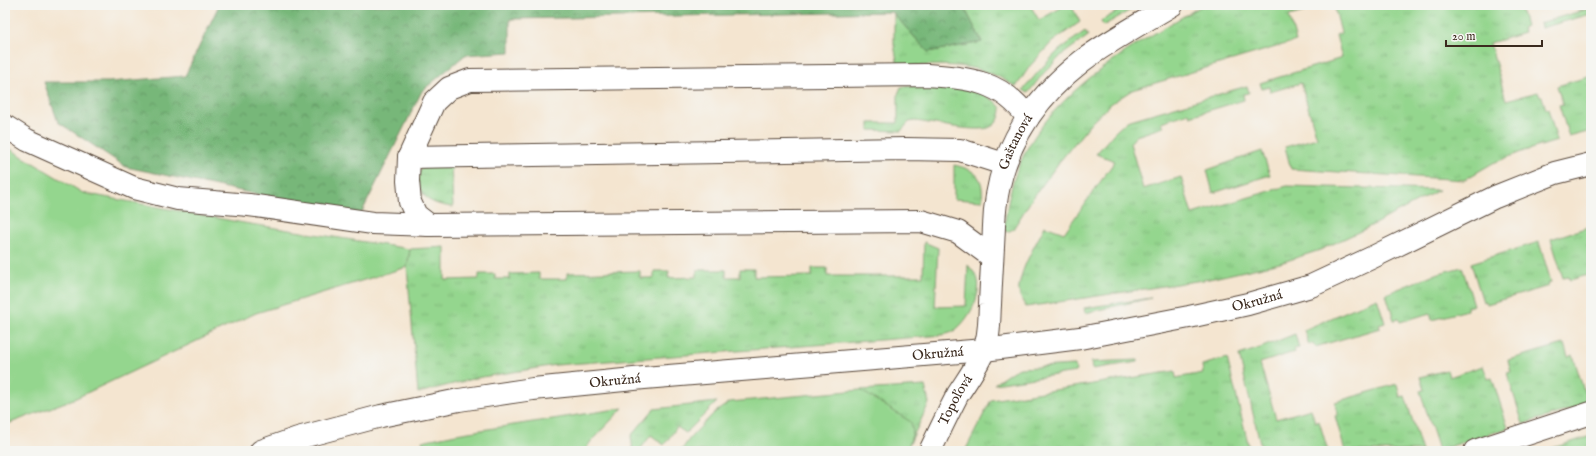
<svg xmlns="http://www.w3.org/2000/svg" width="1596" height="456" font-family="'IM FELL English',serif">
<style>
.grass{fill:url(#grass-tufts);stroke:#688056}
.forest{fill:url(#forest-crowns);stroke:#59704c}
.green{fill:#94d68e;stroke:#688056}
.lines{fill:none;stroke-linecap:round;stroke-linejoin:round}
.minor-casing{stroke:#574639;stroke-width:24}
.minor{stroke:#fff;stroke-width:22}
.labels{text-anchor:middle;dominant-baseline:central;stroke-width:4;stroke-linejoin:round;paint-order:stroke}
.street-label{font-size:14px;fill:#3b2a1e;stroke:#f6f6f2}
</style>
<defs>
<pattern id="grass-tufts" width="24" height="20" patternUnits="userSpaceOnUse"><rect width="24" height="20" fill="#94d68e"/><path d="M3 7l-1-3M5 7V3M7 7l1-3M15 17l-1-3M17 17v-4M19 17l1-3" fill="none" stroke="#80b87a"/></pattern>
<pattern id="forest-crowns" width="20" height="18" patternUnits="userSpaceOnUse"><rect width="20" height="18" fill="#77b779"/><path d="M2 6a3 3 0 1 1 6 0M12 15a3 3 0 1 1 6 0" fill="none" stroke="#639563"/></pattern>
</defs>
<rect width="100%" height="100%" fill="#f6f6f2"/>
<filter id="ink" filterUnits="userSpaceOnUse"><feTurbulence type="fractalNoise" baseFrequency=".025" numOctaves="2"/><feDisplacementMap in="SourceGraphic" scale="8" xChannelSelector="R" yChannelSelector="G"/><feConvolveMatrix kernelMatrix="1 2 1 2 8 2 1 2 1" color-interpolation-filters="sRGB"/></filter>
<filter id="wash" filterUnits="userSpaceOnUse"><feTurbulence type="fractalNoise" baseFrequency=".012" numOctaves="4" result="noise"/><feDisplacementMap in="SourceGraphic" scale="16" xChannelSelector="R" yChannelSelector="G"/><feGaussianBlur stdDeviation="0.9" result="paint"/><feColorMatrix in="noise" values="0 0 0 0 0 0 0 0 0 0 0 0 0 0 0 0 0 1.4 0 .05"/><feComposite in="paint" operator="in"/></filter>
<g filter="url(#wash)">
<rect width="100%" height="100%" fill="#f4e5d0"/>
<g class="grass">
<path d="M963,5H1030L1039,20L1066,5H1071L1080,22L1052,42L1030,66L1016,87C1008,82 999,76 989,73C963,62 925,66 898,66L894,45V14L928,52L982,42Z"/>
<polygon points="1128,5 1139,5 1103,26 1101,21"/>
<path d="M1203,5H1329L1289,16L1296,41L1132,90L1112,103L1092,122L1060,161L1032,199L1013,229L1008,232L1005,231L1004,228C1007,206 1011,183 1020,163C1052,90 1137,43 1203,5Z"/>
<polygon points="1334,5 1520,5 1526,26 1522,28 1524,33 1490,43 1506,100 1538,92 1540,97 1542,97 1546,109 1548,109 1557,141 1524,151 1493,163 1464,180 1291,169 1285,147 1317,138 1301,83 1270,92 1269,87 1262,89 1260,83 1342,58 1336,35 1341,33"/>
<polygon points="1591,8 1591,14 1541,28 1540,23"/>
<polygon points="1085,31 1088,36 1062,55 1043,74 1028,93 1023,90 1039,71 1058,51"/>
<polygon points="1591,76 1591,131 1569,137 1559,105 1563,104 1557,86"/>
<path d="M925,85C951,87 983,85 1001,108C1001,117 997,125 988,128C972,132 933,123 915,121L909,122L901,131L869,130V123H898V94L901,87Z"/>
<path d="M1247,86L1249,93L1243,94L1244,100L1190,116L1189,113L1161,122L1163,127L1136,136L1130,143L1143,189L1181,177L1192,214L1287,186L1439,190L1367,228L1320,250L1280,263L1209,279L1026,307C1022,301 1018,294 1019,287C1021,267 1036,244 1045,226L1064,233L1115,161L1096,154L1114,133L1127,121Z"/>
<polygon points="1262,151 1270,175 1213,193 1207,170"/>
<path d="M451,164L453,207C445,206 435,204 429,200C418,192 411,169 429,165C436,163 444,164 451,164Z"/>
<path d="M954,165C977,170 984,177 982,201L954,199Z"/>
<polygon points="1591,226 1591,274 1570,280 1569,277 1563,278 1551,239"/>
<path d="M924,242L938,248L935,307L966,306L968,265C971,269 975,273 977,277C984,294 966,326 950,333C945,335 938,335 932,336L556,365L476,378L418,393L407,267L410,249L445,247V280L479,279V274H495V279H510V274L539,273V279H567V273L640,271V278H654V271H669L668,278L697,277V270H726V277H740V269H754V277L812,276V268H827V276H923Z"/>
<polygon points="1539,242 1551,282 1548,283 1549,286 1487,304 1486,301 1483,302 1471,263"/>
<polygon points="1462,267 1474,305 1467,307 1467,310 1432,320 1430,313 1400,322 1399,319 1394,320 1386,294 1432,275"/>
<polygon points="1151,298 1085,313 1084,308"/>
<polygon points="1377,298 1385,323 1379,325 1380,328 1315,347 1313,343 1309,345 1304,330"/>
<polygon points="1295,334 1299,348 1294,349 1294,352 1260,363 1276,419 1311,409 1315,422 1319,421 1328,451 1262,451 1239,355 1260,348"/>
<polygon points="1564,344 1568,357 1573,355 1588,404 1523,424 1507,373 1511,372 1508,360"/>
<polygon points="1227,358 1250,451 965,451 991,400 1175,371 1176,378 1203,373 1202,365"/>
<polygon points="1138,360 1138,362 1092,369 1091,362"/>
<polygon points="1075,365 1076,372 994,384 1013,371 1020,368"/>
<polygon points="1483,366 1488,379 1492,378 1508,428 1439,450 1420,391 1424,390 1420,377 1447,370 1449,377"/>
<polygon points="1397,384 1400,397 1405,396 1422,451 1345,451 1335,416 1338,414 1335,402"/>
<polygon points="925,386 929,403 910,443 913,432 860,390"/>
<polygon points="717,402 686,433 677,427 664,445 651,435 639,451 633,451 631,436 654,409"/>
<polygon points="1591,436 1591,451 1543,451"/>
</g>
<polygon class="forest" points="218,5 963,5 982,42 928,52 892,12 510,19 510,52 465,55 422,91 360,216 126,167 58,122 44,82 109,82 185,76 218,7"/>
<g class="green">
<polygon points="5,146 83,193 244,223 410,249 407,267 256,313 76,398 5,425"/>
<polygon points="860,390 911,422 913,432 907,451 681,451 690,438 714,413 730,402"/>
<polygon points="623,408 592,440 584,451 425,451 422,441 456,434"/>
</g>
</g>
<g filter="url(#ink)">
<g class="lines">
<g class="minor-casing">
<g id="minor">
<polyline points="5,126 27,140 134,188 178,199 249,205 373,223 429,225 921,221 958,232 992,257"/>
<polyline points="409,157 905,149 960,150 1004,164"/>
<path d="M429,225L416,215L410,202L408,181L409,157L434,102L449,88L470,80L927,75C970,78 1002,81 1028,118"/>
<path id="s1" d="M261,451L298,438L381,416L459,400L533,389L644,378L984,350L1080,338L1189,317L1248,304L1311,286L1371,258L1495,197L1555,173L1591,164"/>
<path id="s2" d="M930,451C939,432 948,413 958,394C967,380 978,365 984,350C990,336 989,319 990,305C991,278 993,252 994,226C996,158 1028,103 1082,61C1110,40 1142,23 1172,5"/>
<polyline points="1475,451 1591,413"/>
</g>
</g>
<use href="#minor" class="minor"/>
</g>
</g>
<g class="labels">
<g class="street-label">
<text stroke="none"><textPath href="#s2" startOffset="327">Gaštanová</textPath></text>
<text stroke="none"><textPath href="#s1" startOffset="1010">Okružná</textPath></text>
<text stroke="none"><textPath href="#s1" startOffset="686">Okružná</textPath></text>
<text stroke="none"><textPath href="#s1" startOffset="362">Okružná</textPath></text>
<text stroke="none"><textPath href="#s2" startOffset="57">Topoľová</textPath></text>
</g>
</g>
<rect width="1596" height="456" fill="none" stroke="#f6f6f2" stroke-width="20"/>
<path d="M1446 40v6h96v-6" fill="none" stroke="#3b2a1e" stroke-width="2"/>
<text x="1452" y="40" font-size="12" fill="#3b2a1e" stroke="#f6f6f2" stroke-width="3" paint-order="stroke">20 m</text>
</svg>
